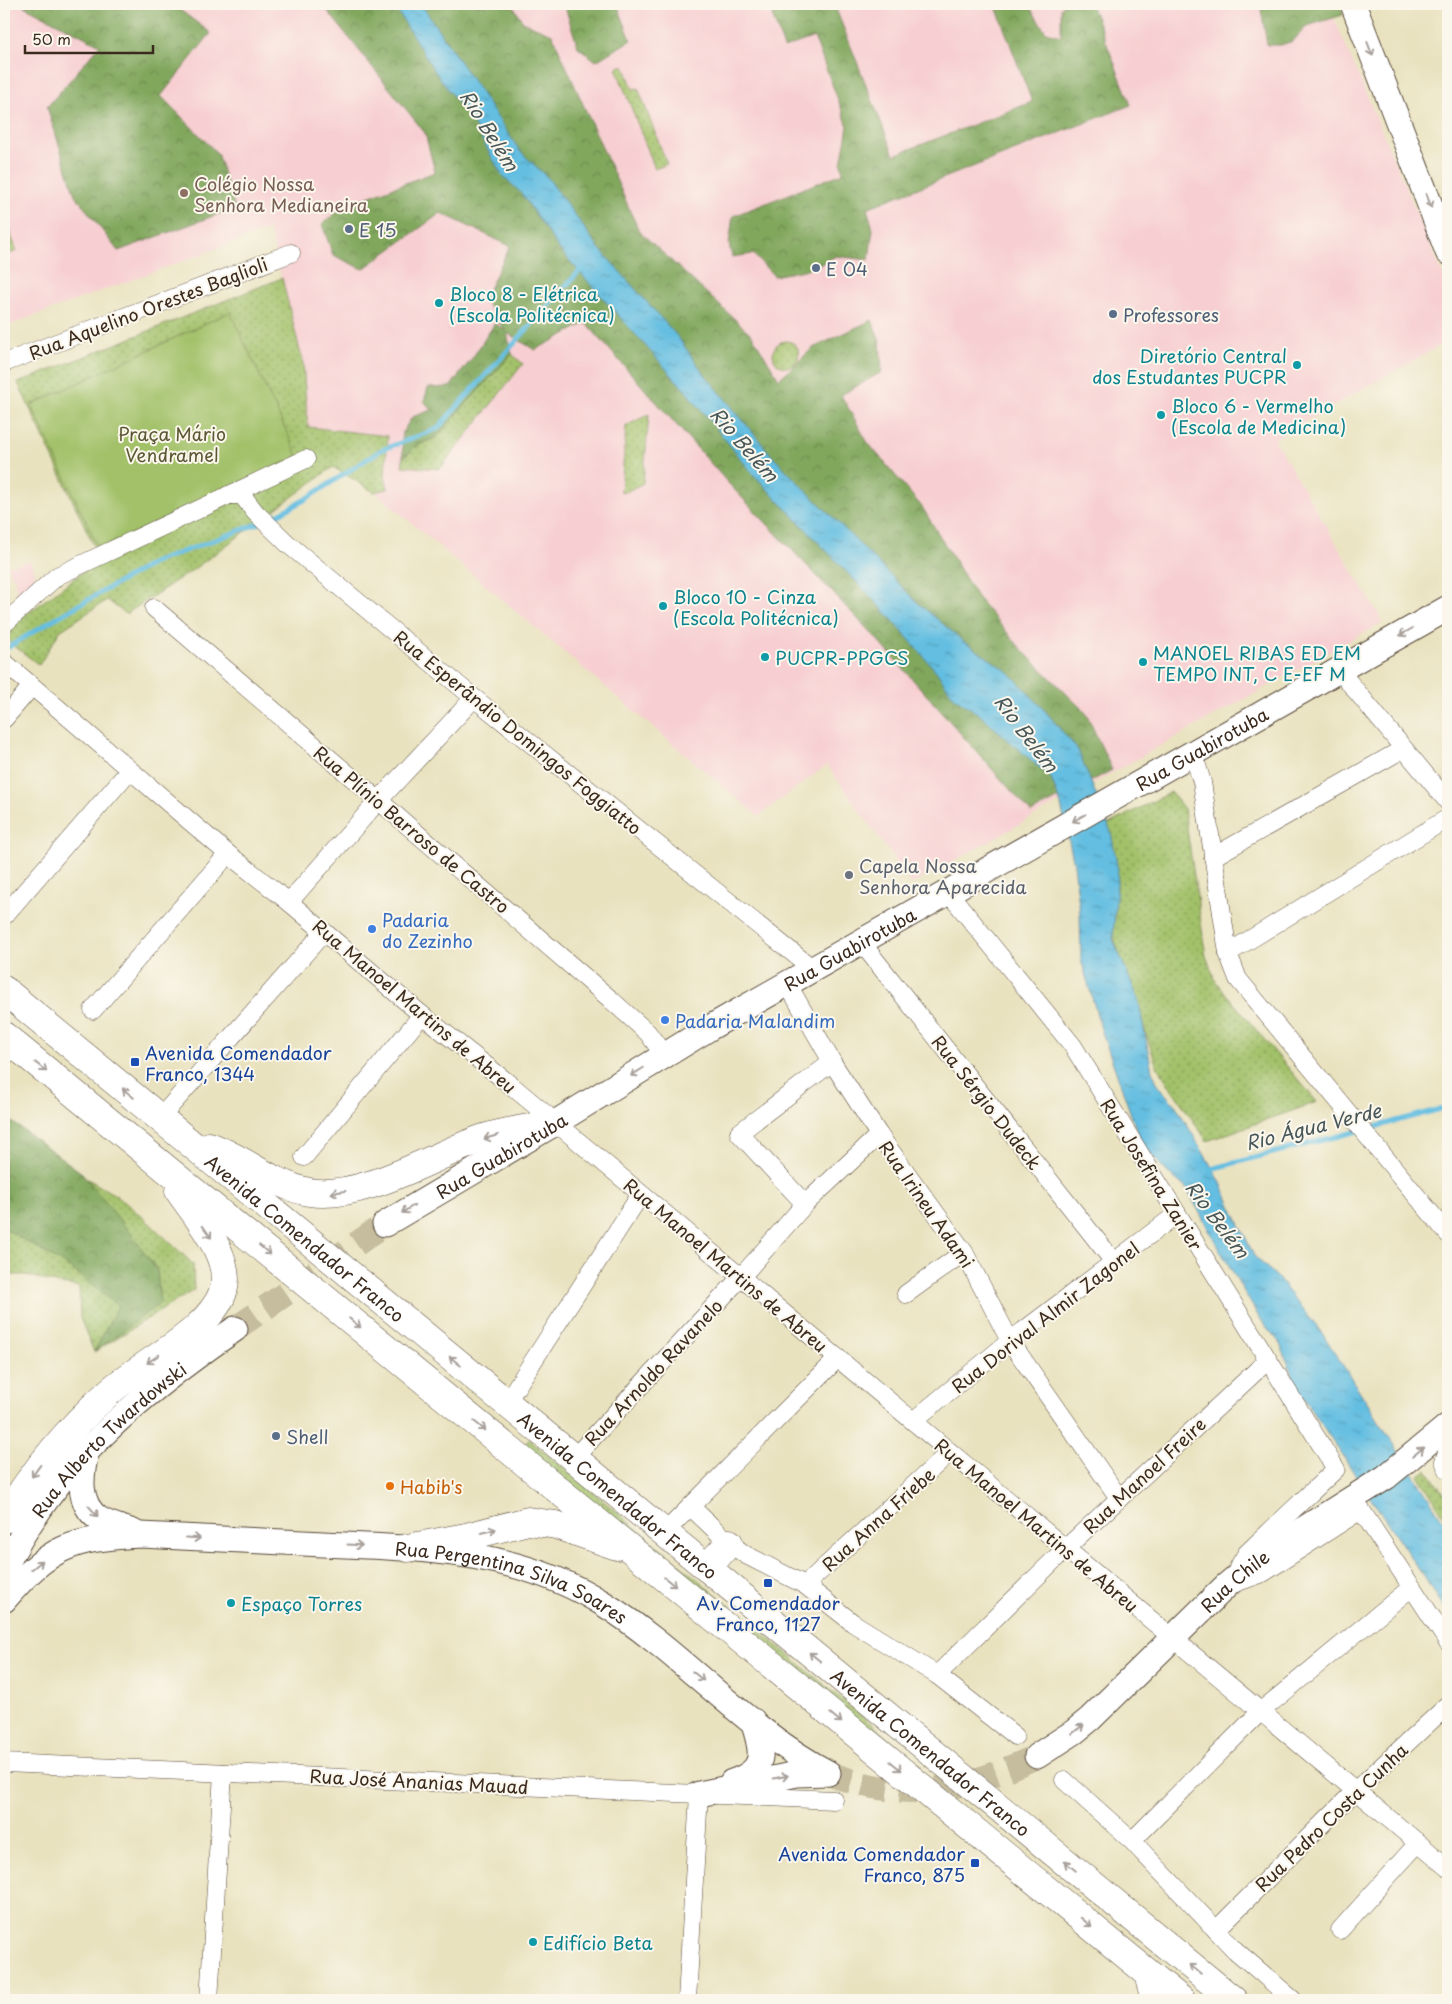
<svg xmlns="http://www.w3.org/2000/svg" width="1452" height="2004" font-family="'Playpen Sans',sans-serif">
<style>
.built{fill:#f7cfd2}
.grass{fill:url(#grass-dots);stroke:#6e7644}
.forest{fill:url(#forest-crowns);stroke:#5e683e}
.garden{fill:#a2c169;stroke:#6e7644}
.water{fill:url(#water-ripples);stroke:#4f7480}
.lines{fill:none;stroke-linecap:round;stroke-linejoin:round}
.stream{stroke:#63bee1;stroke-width:5}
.secondary-tunnel{stroke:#c6bd9f;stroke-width:25;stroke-dasharray:25 12;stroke-linecap:butt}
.minor-casing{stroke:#554636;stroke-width:19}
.secondary-casing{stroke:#554636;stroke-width:27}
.trunk-casing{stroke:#554636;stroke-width:29}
.minor{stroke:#fff;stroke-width:18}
.secondary{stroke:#fff;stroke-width:25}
.trunk{stroke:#fff;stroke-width:28}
.oneway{stroke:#a79f9a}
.education-dot{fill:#8d6e63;stroke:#fbf7ec;stroke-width:2}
.service-dot{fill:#5c6f8a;stroke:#fbf7ec;stroke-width:2}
.culture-dot{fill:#0f9aa8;stroke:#fbf7ec;stroke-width:2}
.worship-dot{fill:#6b7280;stroke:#fbf7ec;stroke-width:2}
.shop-dot{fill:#3f7fe0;stroke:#fbf7ec;stroke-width:2}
.transit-dot{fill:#1a4fb4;stroke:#fbf7ec;stroke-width:2}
.food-dot{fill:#e8710a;stroke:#fbf7ec;stroke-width:2}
.labels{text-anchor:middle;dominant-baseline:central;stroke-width:4;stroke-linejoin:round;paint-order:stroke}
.education-label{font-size:18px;fill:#785e54;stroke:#fbf7ec;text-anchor:start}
.service-label{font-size:18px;fill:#4e5e75;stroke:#fbf7ec;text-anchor:start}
.culture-label{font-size:18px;fill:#0d838f;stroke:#fbf7ec;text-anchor:start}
.street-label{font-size:18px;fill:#3b2a1e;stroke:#fbf7ec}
.park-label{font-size:18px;fill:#5a5734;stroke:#fbf7ec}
.worship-label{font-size:18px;fill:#5b616d;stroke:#fbf7ec;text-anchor:start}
.shop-label{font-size:18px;fill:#366cbe;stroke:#fbf7ec;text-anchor:start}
.transit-label{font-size:18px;fill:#164399;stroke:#fbf7ec;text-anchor:start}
.food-label{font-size:18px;fill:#c56008;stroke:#fbf7ec;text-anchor:start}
.water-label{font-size:19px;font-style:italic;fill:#475658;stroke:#fbf7ec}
</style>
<defs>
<pattern id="grass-dots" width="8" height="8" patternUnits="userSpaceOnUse" patternTransform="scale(1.25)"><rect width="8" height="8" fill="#a2c169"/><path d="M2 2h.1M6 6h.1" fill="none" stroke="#859d56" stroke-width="1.8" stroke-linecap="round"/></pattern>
<pattern id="forest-crowns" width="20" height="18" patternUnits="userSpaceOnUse" patternTransform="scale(1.25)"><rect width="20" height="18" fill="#81a75d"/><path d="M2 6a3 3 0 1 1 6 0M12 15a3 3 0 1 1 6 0" fill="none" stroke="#6b884c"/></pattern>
<pattern id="water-ripples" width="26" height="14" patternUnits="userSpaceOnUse" patternTransform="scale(1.25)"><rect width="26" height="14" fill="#63bee1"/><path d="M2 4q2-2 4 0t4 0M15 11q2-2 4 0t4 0" fill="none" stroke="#539bb6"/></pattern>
</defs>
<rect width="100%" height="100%" fill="#fbf7ec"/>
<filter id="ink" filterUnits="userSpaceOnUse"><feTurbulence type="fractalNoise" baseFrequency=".02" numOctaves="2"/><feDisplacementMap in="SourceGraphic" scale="10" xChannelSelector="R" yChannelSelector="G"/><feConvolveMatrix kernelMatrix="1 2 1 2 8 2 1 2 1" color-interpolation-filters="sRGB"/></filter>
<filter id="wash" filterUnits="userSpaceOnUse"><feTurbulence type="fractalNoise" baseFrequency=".0096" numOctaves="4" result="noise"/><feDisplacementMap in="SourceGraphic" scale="20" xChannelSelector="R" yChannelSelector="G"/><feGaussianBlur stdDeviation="1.12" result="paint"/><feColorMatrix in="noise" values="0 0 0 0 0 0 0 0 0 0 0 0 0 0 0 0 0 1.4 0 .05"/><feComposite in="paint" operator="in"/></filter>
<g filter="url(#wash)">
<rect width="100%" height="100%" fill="#e9e2bf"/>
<g class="built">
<polygon points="4,4 1328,4 1448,287 1448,341 1274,439 1383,622 912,884 827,765 758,816 375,492 309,451 303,363 269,229 4,327"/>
<polygon points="31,561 38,593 18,597 14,575 11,576 8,566"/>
</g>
<g class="grass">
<polygon points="624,65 633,89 638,88 667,164 655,169 616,68"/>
<polygon points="282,278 303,363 308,427 388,436 385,475 388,489 374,492 333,467 194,569 126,614 107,600 60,631 39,665 4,638 4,631 100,559 18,383"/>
<circle cx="786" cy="354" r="13"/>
<polygon points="512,354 523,364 440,469 402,466 403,458 416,446 435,438"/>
<polygon points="649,414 643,483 626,492 621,492 626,426"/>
<polygon points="1171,792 1184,809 1206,956 1216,982 1317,1102 1207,1141 1157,1067 1105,911 1093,832"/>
<polygon points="4,1122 31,1146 117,1196 144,1218 193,1264 194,1290 94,1352 80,1318 79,1287 55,1283 26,1275 4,1275"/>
<polygon points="529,1439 922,1766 905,1771 520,1452"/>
<polygon points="1427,1470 1448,1499 1448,1522 1418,1475"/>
</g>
<g class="forest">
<polygon points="27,4 172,4 211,33 161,96 217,153 235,208 118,251 75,195 47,107 100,45 24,6"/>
<polygon points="322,4 512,4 523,22 552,34 639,231 752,335 779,379 813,348 872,320 880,342 882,372 841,395 868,443 922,507 977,597 1022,650 1086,713 1112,770 1031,813 875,637 729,484 586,323 535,350 507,333 512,354 435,438 416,446 403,458 402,433 412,417 432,410 424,401 428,388 450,387 473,357 495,323 505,331 484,299 510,246 441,213 363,269 333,255 322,224 346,205 435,172 425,133"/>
<polygon points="564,4 617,4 631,40 596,61 578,47"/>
<polygon points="804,4 834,4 894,155 1032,102 995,4 1028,4 1046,32 1061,36 1061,8 1064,4 1091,4 1131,105 867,208 873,229 869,260 836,256 813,268 774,276 753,254 732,257 729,244 733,216 843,173 841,164 848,126 814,37 784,48 772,15"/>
<polygon points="1258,4 1340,4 1343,15 1307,26 1293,41 1281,45 1267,45 1261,9"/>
<polygon points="4,1116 82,1173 135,1239 157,1270 160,1303 94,1352 118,1306 72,1269 4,1228"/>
</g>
<g class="garden">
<polygon points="4,218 17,251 4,256"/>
<polygon points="230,312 298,456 99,549 31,405"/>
</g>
<polygon class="water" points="393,4 421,4 520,151 548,178 598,247 677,336 703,372 773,457 918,603 963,641 1009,672 1046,712 1078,750 1111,832 1118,870 1113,939 1138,998 1152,1071 1159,1087 1176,1106 1220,1181 1254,1256 1277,1277 1324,1336 1448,1528 1448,1613 1298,1389 1280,1343 1260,1319 1217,1245 1187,1189 1165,1170 1141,1143 1102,1032 1081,959 1080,913 1074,864 1061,805 1051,778 980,715 954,697 936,671 889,616 754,475 684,389 559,249 521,193 501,174 474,125 434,70"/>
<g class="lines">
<g class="stream">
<polyline points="268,520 306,499 381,450 437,429 583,267"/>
<polyline points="4,650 54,619 155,562 260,523"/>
<polyline points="1367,1129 1448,1107"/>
<polyline points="1207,1170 1358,1131"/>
</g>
</g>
</g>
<g filter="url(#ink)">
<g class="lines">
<g class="secondary-tunnel">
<polyline points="235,1329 385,1224"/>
<path d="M828,1773C908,1804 962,1791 1037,1756"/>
</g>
<g class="minor-casing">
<g id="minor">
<polyline points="4,363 291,253"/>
<polyline points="228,495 242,495 255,512 288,544 474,698 813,969"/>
<polyline points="154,608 609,998 648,1033 664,1055"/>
<polyline points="4,624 57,576 306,459"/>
<polyline points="4,662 228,854 289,902 422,1015 512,1086 1448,1868"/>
<polyline points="1339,670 1448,802"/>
<polyline points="4,719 32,686"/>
<polyline points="1193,753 1202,782 1228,953 1238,979 1448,1234"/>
<polyline points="1213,857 1403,749"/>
<polyline points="948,892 1073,1046 1336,1469 1247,1553 1238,1568"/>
<polyline points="289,902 378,801 474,698"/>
<polyline points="4,916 129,771"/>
<polyline points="861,942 1114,1262"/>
<polyline points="1228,953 1448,818"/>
<polyline points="787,983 832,1062 879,1135 964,1252 1010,1341 1119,1498"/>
<polyline points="93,1010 228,854"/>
<polyline points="159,1119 324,932"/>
<polyline points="304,1157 422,1015"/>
<polyline points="805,1204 739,1133 832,1062"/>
<polyline points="906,1294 964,1252"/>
<polyline points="506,1403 641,1194"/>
<polyline points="913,1421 1010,1341 1177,1214"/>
<polyline points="1448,1449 1444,1461 1448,1470"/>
<polyline points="573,1459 741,1277 805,1204 879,1135"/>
<polyline points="691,1507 729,1543 746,1555 805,1585 853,1623 937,1675 1015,1736"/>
<polyline points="664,1533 838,1358"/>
<polyline points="1235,1583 1263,1573 1361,1510 1448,1642"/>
<polyline points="805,1585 950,1452"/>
<polyline points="937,1675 1066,1548 1268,1360"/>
<polyline points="4,1763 834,1800"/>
<polyline points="1064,1780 1132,1841 1235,1950 1293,2000"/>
<polyline points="1132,1841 1261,1711 1412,1587"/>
<polyline points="1216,1930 1356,1790 1448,1705"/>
<polyline points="1340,1930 1418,1843"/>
<polyline points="1141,1968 1150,2000"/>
<polyline points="209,2000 223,1773"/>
<polyline points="687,2000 699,1794"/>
</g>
</g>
<g class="secondary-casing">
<g id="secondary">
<polyline points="1353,4 1448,252"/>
<path id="s1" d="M385,1224L555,1123L711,1027L1448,608"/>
<path d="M87,1449C81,1473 76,1503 99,1519C109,1525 122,1528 133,1532"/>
<path id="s2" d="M4,1569C55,1465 140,1394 235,1329"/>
<path id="s3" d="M4,1600C50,1546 71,1539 141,1535C202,1538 262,1541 323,1544C421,1548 519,1550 604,1604C683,1654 745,1729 828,1773"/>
<path id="s4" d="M1037,1756L1074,1732L1090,1719L1227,1585L1253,1563L1277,1546L1386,1477L1448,1426"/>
<path d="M732,1782C768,1770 763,1752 753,1721"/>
<polyline points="699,1794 797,1774 827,1773"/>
</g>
</g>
<g class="trunk-casing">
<g id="trunk">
<path id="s5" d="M4,990L1233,2000"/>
<polyline points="4,1036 1181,2000"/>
<path d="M209,1146C244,1158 272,1185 309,1192C361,1201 432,1156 481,1139C505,1131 531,1128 555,1123"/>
<path d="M4,1519C33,1472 66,1431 107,1394C139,1364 208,1334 223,1292C234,1259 197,1217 179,1191"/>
<polyline points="407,1548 466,1537 528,1521 556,1525 617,1546"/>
<polyline points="707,1568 729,1543"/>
</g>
</g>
<use href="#minor" class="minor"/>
<use href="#secondary" class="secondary"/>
<use href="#trunk" class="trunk"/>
</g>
<defs><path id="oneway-shaft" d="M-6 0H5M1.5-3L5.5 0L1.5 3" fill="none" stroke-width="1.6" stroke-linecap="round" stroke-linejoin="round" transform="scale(1.25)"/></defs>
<g class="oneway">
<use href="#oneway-shaft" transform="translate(1370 49) rotate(69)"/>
<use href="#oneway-shaft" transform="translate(1429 201) rotate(69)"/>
<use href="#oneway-shaft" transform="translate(1406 632) rotate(150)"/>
<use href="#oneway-shaft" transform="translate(1079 818) rotate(150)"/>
<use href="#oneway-shaft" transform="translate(41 1067) rotate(39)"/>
<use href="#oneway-shaft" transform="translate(637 1072) rotate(148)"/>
<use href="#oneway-shaft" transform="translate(128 1093) rotate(-140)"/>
<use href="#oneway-shaft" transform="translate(491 1137) rotate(164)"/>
<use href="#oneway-shaft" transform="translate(338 1192) rotate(173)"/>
<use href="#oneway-shaft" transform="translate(408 1209) rotate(148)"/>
<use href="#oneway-shaft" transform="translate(207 1232) rotate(55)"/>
<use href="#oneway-shaft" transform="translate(265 1250) rotate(39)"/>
<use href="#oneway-shaft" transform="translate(355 1323) rotate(39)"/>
<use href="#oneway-shaft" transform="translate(153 1359) rotate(145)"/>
<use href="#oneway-shaft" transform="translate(455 1361) rotate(-141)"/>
<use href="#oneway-shaft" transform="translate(480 1426) rotate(39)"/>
<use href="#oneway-shaft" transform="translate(1418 1452) rotate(-40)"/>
<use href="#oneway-shaft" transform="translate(36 1471) rotate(126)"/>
<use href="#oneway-shaft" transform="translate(93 1511) rotate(49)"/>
<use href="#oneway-shaft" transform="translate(489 1531) rotate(-16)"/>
<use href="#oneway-shaft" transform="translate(193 1538) rotate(3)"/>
<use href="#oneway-shaft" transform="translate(355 1545) rotate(3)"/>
<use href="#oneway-shaft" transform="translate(37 1565) rotate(-39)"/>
<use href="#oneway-shaft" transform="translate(670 1582) rotate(39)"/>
<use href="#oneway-shaft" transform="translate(815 1657) rotate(-141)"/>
<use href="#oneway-shaft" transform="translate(698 1676) rotate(39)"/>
<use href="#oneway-shaft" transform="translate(836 1718) rotate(39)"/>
<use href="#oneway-shaft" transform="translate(1078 1729) rotate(-38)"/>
<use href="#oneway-shaft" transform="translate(896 1766) rotate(39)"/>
<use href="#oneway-shaft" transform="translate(781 1777) rotate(-11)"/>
<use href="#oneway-shaft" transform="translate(1070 1866) rotate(-141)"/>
<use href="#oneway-shaft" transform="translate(1086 1922) rotate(39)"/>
<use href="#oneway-shaft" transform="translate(1195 1969) rotate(-141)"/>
</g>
</g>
<circle class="education-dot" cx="184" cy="193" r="5"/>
<g class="service-dot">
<circle cx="349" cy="229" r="5"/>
<circle cx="816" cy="268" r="5"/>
<circle cx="1113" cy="314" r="5"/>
<circle cx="276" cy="1436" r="5"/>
</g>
<g class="culture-dot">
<circle cx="439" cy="303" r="5"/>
<circle cx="1297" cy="365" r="5"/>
<circle cx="1161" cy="415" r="5"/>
<circle cx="663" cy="606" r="5"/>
<circle cx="765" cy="657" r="5"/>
<circle cx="1143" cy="662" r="5"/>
<circle cx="231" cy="1603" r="5"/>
<circle cx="533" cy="1942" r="5"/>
</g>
<circle class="worship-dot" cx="849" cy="875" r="5"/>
<g class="shop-dot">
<circle cx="372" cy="929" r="5"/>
<circle cx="665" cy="1020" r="5"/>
</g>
<g class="transit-dot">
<rect x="130" y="1057" width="10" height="10" rx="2.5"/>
<rect x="763" y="1578" width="10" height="10" rx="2.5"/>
<rect x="970" y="1858" width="10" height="10" rx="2.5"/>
</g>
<circle class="food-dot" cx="390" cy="1486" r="5"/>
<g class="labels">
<g class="education-label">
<text x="194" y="183">Colégio Nossa<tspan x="194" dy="21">Senhora Medianeira</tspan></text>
</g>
<g class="service-label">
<text x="359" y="229">E 15</text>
<text x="826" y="268">E 04</text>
<text x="1123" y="314">Professores</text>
<text x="286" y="1436">Shell</text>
</g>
<g class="culture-label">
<text x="449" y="293">Bloco 8 - Elétrica<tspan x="449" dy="21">(Escola Politécnica)</tspan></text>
<text x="1287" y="355" text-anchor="end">Diretório Central<tspan x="1287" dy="21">dos Estudantes PUCPR</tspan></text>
<text x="1171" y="405">Bloco 6 - Vermelho<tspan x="1171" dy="21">(Escola de Medicina)</tspan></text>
<text x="673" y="596">Bloco 10 - Cinza<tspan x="673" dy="21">(Escola Politécnica)</tspan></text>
<text x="1153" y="652">MANOEL RIBAS ED EM<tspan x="1153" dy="21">TEMPO INT, C E-EF M</tspan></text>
<text x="775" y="657">PUCPR-PPGCS</text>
<text x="241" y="1603">Espaço Torres</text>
<text x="543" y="1942">Edifício Beta</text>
</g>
<g class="street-label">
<text transform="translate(148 308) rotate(-21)">Rua Aquelino Orestes Baglioli</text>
<text transform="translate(518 732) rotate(39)">Rua Esperândio Domingos Foggiatto</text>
<text stroke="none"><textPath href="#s1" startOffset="945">Rua Guabirotuba</textPath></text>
<text transform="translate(412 829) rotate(40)">Rua Plínio Barroso de Castro</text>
<text stroke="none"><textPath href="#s1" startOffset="540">Rua Guabirotuba</textPath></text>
<text transform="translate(415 1006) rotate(40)">Rua Manoel Martins de Abreu</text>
<text transform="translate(987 1102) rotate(52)">Rua Sérgio Dudeck</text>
<text stroke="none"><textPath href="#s1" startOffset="135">Rua Guabirotuba</textPath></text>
<text transform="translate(1152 1174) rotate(58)">Rua Josefina Zanier</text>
<text transform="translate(927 1204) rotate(55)">Rua Irineu Adami</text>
<text stroke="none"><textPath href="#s5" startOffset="390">Avenida Comendador Franco</textPath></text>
<text transform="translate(726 1265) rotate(40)">Rua Manoel Martins de Abreu</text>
<text transform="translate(1045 1317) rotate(-38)">Rua Dorival Almir Zagonel</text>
<text transform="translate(653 1372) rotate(-47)">Rua Arnoldo Ravanelo</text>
<text stroke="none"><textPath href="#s2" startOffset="168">Rua Alberto Twardowski</textPath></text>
<text transform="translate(1144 1475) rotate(-43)">Rua Manoel Freire</text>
<text stroke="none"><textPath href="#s5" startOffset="795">Avenida Comendador Franco</textPath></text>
<text transform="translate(878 1519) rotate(-42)">Rua Anna Friebe</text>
<text transform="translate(1037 1525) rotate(40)">Rua Manoel Martins de Abreu</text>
<text stroke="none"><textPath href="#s4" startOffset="265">Rua Chile</textPath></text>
<text stroke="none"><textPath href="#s3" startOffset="535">Rua Pergentina Silva Soares</textPath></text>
<text stroke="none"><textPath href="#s5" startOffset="1200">Avenida Comendador Franco</textPath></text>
<text transform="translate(419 1781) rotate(3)">Rua José Ananias Mauad</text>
<text transform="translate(1331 1817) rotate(-44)">Rua Pedro Costa Cunha</text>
</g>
<g class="park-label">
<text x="172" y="433">Praça Mário<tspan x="172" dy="21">Vendramel</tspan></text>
</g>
<g class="worship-label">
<text x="859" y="865">Capela Nossa<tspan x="859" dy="21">Senhora Aparecida</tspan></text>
</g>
<g class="shop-label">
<text x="382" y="919">Padaria<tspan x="382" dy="21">do Zezinho</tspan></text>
<text x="675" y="1020">Padaria Malandim</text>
</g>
<g class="transit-label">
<text x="145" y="1052">Avenida Comendador<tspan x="145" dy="21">Franco, 1344</tspan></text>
<text x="768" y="1602" text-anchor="middle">Av. Comendador<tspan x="768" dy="21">Franco, 1127</tspan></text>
<text x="965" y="1853" text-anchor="end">Avenida Comendador<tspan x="965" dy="21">Franco, 875</tspan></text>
</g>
<g class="food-label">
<text x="400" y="1486">Habib's</text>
</g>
<g class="water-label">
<text transform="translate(490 130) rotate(58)">Rio Belém</text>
<text transform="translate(745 444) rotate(49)">Rio Belém</text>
<text transform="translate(1027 733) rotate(53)">Rio Belém</text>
<text transform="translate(1313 1126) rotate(-14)">Rio Água Verde</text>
<text transform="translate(1218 1219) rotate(53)">Rio Belém</text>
</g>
</g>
<rect width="1452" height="2004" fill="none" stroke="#fbf7ec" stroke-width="20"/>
<path d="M25 45v8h128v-8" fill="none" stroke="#3b2a1e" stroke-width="2.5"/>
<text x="32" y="45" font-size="15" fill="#3b2a1e" stroke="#fbf7ec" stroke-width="4" paint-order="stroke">50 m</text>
</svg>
